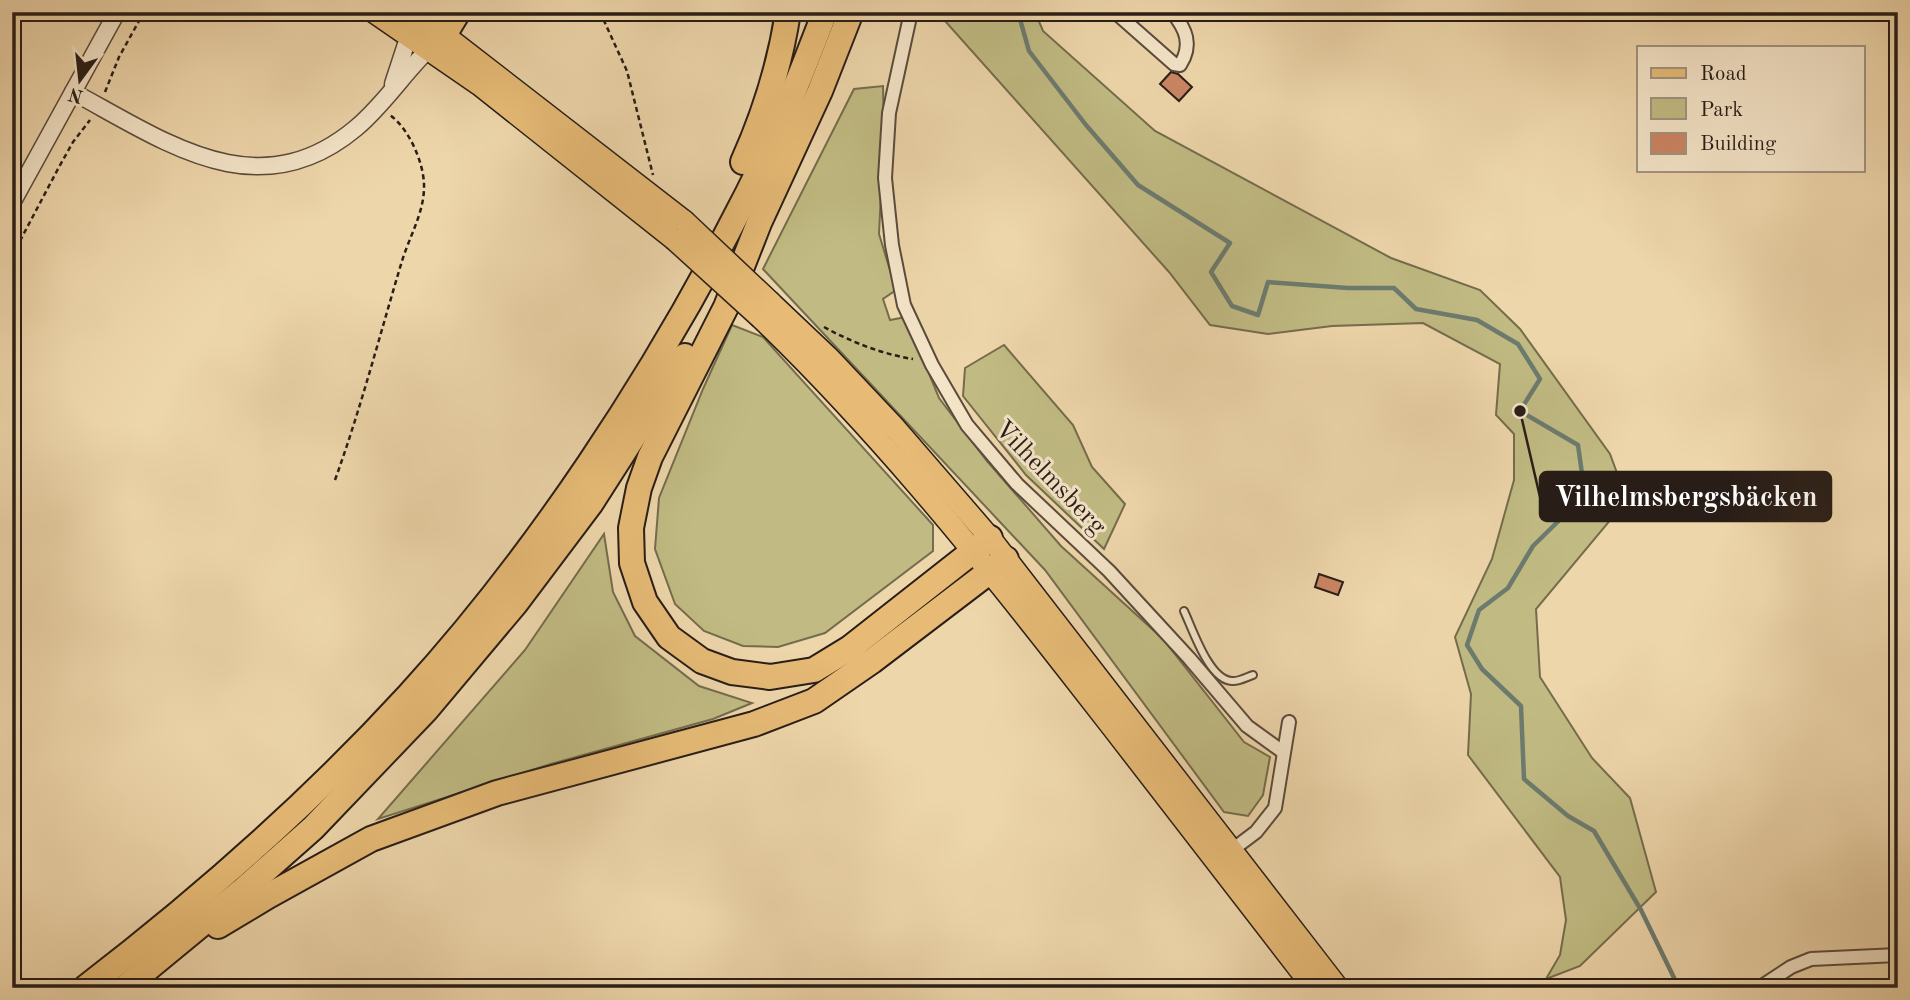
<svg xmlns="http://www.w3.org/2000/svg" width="1910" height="1000" font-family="'Old Standard TT',serif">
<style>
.green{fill:#c1bb83;stroke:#746c4d;stroke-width:2}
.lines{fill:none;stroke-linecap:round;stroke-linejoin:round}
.stream{stroke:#6c7b6f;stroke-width:4.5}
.building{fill:#cb8562;stroke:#281d17;stroke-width:2}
.service-casing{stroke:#5a4b3c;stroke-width:10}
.minor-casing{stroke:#5a4b3c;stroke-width:16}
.tertiary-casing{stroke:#5a4b3c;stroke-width:19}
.primary-casing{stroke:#281d17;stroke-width:24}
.motorway-casing{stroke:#281d17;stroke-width:28}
.path{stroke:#281d17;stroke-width:2.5;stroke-dasharray:5 3.5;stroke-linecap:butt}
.service{stroke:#f4e4c8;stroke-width:6}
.minor{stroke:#f4e4c8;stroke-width:12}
.tertiary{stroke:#f4e4c8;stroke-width:16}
.primary{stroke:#e7bb76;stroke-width:21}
.motorway{stroke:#e7bb76;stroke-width:24}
.primary-bridge-casing{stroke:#281d17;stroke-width:24;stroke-linecap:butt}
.primary-bridge{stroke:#e7bb76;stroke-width:21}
.labels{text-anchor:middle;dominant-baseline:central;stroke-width:6;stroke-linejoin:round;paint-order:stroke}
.street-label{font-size:26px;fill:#281d17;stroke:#f4e4c8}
.leader{fill:none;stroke:#281d17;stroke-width:2.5}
.callout-dot{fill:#281d17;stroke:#f4e4c8;stroke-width:2.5}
.callout{fill:#281d17;stroke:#281d17;stroke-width:2.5}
.callout-label{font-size:28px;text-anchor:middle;font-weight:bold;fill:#fff}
</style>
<rect width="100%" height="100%" fill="#eed6ab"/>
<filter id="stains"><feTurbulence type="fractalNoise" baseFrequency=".00286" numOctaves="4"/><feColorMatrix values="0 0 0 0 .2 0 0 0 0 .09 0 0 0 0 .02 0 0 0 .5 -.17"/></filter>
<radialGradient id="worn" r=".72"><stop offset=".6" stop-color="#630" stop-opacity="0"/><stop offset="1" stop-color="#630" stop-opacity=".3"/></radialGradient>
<g class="green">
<polygon points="937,12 1035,12 1043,31 1155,131 1391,258 1480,290 1520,329 1610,454 1627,500 1536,609 1540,677 1592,758 1630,798 1656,892 1580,966 1546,979 1560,955 1566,920 1560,877 1468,755 1471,694 1455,637 1492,559 1514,480 1514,434 1496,415 1500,364 1423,323 1332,326 1268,334 1210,325 1169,272"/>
<polygon points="883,86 884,132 879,234 896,290 883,299 890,320 906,317 939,398 987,461 1061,546 1163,639 1244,742 1270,757 1263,795 1248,816 1224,812 1045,570 763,269 854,89"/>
<polygon points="732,325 763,337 933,525 933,551 825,633 778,647 743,646 704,631 675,604 655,549 659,498 703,389"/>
<polygon points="1004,345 1073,425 1092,467 1125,504 1104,549 1026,475 963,396 965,368"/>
<polygon points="604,534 613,592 635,636 699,686 752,703 713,719 551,764 378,819 525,650"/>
</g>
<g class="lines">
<polyline class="stream" points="1018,12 1029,51 1086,125 1138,185 1230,243 1211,272 1232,306 1258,315 1268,282 1348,288 1394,288 1416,309 1477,320 1518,344 1540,379 1520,411 1578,445 1585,495 1533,546 1508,588 1479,610 1467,645 1482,669 1521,706 1524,779 1568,816 1594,831 1641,910 1679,988"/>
</g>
<g class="building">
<polygon points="1171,72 1178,74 1192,87 1179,101 1160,84"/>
<polygon points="1319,574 1343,582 1338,595 1315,587"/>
</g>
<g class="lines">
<g class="service-casing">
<path id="service" d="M1184,611C1193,630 1209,680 1232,681C1238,682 1247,677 1253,675"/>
</g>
<g class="minor-casing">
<g id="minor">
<polyline points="911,12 889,113 885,178 892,245 904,305 932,365 967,425 1017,484 1109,571 1189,658 1247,726 1283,752"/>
<path d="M1115,12L1174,64L1180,65C1193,45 1186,29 1172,12"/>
<polyline points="1228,853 1256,832 1275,808 1289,722"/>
<polyline points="1759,988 1791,967 1811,959 1898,955"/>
</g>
</g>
<g class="tertiary-casing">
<g id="tertiary">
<polyline points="393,84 412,26"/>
<path d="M73,92C166,142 258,210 356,128C386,103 407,68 436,42"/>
<polyline points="12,203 117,12"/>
</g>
</g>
<g class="primary-casing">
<g id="primary">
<polyline points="374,12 480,85 674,239"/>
<polyline points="410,12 444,35 684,221"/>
<polyline points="771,303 828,357 895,428 990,538 1338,988"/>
<path d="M761,318C873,426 971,546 1067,669C1150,775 1232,882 1314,988"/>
</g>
</g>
<g class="motorway-casing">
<g id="motorway">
<polyline points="851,12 820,91 759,223 726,307 650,457 639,488 631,528 632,563 645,602 669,637 702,661 732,672 770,677 814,670 850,648 990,538"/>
<polyline points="415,15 418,12"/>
<polyline points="444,35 458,12"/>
<path d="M743,162C765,113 780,65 788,12"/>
<polyline points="218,926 268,896 371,839 497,793 754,724 814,701 872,661 1006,559"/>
<path d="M85,988C201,899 310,803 409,695C536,556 652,380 738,212C772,148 799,80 825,12"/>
<polyline points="124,988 243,890 313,828 426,710 515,604 591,503 685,356"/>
</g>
</g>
<g class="path">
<polyline points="600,12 627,71 653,175"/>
<polyline points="105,92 119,57 144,12"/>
<polyline points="12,256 59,167 73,142 90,120"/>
<path d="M824,327C851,342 882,354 913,359"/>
<path d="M335,480C361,408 380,334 402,261C410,235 425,211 424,184C423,161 409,129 390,115"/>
</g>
<use href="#service" class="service"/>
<use href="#minor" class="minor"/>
<use href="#tertiary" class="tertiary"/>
<use href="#primary" class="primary"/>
<use href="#motorway" class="motorway"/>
<g class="primary-bridge-casing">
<g id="primary-bridge">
<polyline points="684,221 771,303"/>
<polyline points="674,239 761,318"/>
</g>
</g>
<use href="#primary-bridge" class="primary-bridge"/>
</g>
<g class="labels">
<g class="street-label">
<text transform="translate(1050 478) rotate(46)">Vilhelmsberg</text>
</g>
</g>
<path class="leader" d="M1520 411L1540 497"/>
<circle class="callout-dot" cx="1520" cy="411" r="7"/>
<rect class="callout" x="1540" y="472" width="291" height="49" rx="7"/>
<g class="callout-label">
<text x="1686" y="506">Vilhelmsbergsbäcken</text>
</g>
<rect width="1910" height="1000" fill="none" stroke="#eed6ab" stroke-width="42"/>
<rect x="14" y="14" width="1882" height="972" fill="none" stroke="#281d17" stroke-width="3.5"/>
<rect x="21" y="21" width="1868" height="958" fill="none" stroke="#281d17" stroke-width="2"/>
<rect x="1637" y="46" width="228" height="126" fill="#f4e4c8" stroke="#a29481" stroke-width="2"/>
<rect x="1651" y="68" width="35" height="10" fill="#e7bb76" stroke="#a29481" stroke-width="2"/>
<text x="1700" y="80" font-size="21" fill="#281d17">Road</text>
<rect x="1651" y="98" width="35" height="21" fill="#c1bb83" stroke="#a29481" stroke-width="2"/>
<text x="1700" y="116" font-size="21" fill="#281d17">Park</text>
<rect x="1651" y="133" width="35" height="21" fill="#cb8562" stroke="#a29481" stroke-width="2"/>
<text x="1700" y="150" font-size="21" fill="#281d17">Building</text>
<g transform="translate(80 80) rotate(195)" stroke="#f4e4c8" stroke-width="5" paint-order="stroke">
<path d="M0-5L12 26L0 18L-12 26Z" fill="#281d17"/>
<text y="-10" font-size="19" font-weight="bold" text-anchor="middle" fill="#281d17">N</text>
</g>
<rect width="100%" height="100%" filter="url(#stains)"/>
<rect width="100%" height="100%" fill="url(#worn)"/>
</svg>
